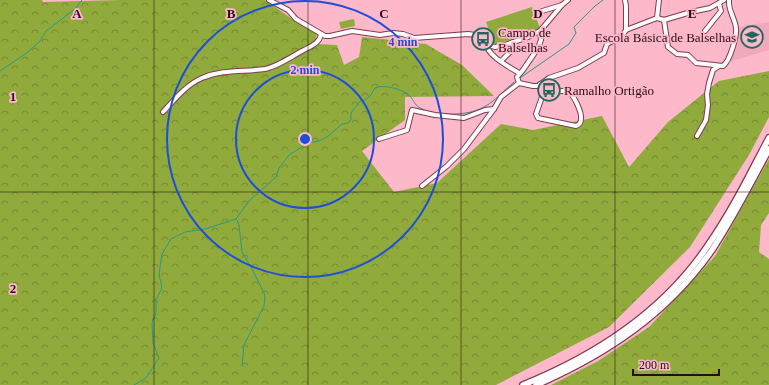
<svg xmlns="http://www.w3.org/2000/svg" width="769" height="385" font-family="'Times New Roman',serif">
<style>
.built{fill:#f1a8bb}
.grass{fill:#90ab3c}
.forest{fill:url(#forest-crowns)}
.lines{fill:none;stroke-linecap:round;stroke-linejoin:round}
.stream{stroke:#299889;stroke-width:1}
.minor-casing{stroke:#823951;stroke-width:6}
.highway-casing{stroke:#823951;stroke-width:8}
.minor{stroke:#fff;stroke-width:4}
.highway{stroke:#fff;stroke-width:5.5}
.grid{fill:none;stroke:#2a0c16;stroke-width:1;stroke-opacity:0.55}
.ring{fill:none;stroke:#1d4ed8;stroke-width:2}
.labels{text-anchor:middle;dominant-baseline:central;stroke-width:3.5;stroke-linejoin:round;paint-order:stroke}
.poi-label{font-size:13px;fill:#2a0c16;stroke:#fdb8ca;text-anchor:start}
.grid-label{font-size:13px;text-anchor:middle;font-weight:bold;fill:#2a0c16;stroke:#fdb8ca;stroke-width:3.5;stroke-linejoin:round;paint-order:stroke}
.centre{fill:#1d4ed8;stroke:#fdb8ca;stroke-width:2}
.ring-label{font-size:12px;text-anchor:middle;font-weight:bold;fill:#1d4ed8;stroke:#fdb8ca;stroke-width:3.5;stroke-linejoin:round;paint-order:stroke}
</style>
<defs>
<pattern id="forest-crowns" width="20" height="18" patternUnits="userSpaceOnUse"><rect width="20" height="18" fill="#90ab3c"/><path d="M2 6a3 3 0 1 1 6 0M12 15a3 3 0 1 1 6 0" fill="none" stroke="#768a31"/></pattern>
</defs>
<rect width="100%" height="100%" fill="#fdb8ca"/>
<polygon class="built" points="769,22 769,50 728,62 738,27"/>
<g class="grass">
<polygon points="532,7 540,28 538,30 495,45 493,43 486,22"/>
<polygon points="354,19 355,26 341,29 339,22"/>
</g>
<g class="forest">
<polygon points="0,0 42,0 43,2 121,0 265,0 295,21 317,34 315,41 318,44 337,45 344,65 359,57 362,37 426,44 462,65 494,96 405,97 405,120 362,151 394,192 437,183 501,124 533,130 602,116 629,167 668,122 719,81 769,71 769,117 749,155 690,247 609,327 496,385 0,385"/>
<polygon points="769,159 769,213 761,225 759,252 769,259 769,385 551,385 598,361 649,327 715,256"/>
</g>
<g class="lines">
<g class="stream">
<polyline points="0,71 28,52 40,41 46,31 75,9 82,0"/>
<polyline points="520,78 569,44 576,33 574,27 595,6 603,0"/>
<polyline points="237,220 239,225 242,252 251,267 265,295 264,306 244,345 242,366"/>
<path d="M134,385L146,378L159,358L153,343L152,323L156,313V300L162,288L159,274L162,254L171,239L185,232L205,229L236,219L249,201L276,177L279,168L289,155L308,143L319,141L327,137L342,124L348,123L351,120V113L360,101L365,100L370,96L375,88C383,84 400,89 408,94C413,98 414,105 420,108C433,116 466,116 480,109C494,103 503,91 514,82"/>
</g>
<g class="minor-casing">
<g id="minor">
<polyline points="269,0 288,10 296,19 325,36 330,36 352,31 380,35 393,33 403,34 414,38 468,34 475,35 486,44 495,47 505,45 528,37 540,31 562,5"/>
<polyline points="625,0 626,6 626,30"/>
<polyline points="538,15 539,12 562,5 568,0"/>
<polyline points="657,18 664,20 691,12 710,8 724,0"/>
<polyline points="657,18 659,0"/>
<path d="M664,20L668,47L677,54L688,55L696,63L723,66C730,61 737,36 736,28C735,18 728,11 729,0"/>
<polyline points="540,31 541,40 538,48 523,70 517,77 519,83 533,86 538,86 549,78 578,68 604,53 607,44 622,36 626,30 657,18"/>
<polyline points="705,31 721,11 719,4"/>
<path d="M486,44C489,57 508,66 519,73"/>
<polyline points="501,61 512,50 513,42"/>
<path d="M540,84L543,94L536,114L538,118L576,126C579,125 581,122 581,119C582,113 574,94 568,92C561,89 550,93 543,94"/>
<path d="M163,112C175,99 186,85 202,78C223,69 244,72 265,69C279,66 292,56 304,50C311,46 320,43 321,34"/>
<polyline points="697,136 706,120 708,105 707,94 709,83 713,70 719,66"/>
<polyline points="379,139 407,130 412,110 435,115 464,118 485,110 494,109"/>
<polyline points="422,186 447,166 464,149 494,109 501,97 519,83"/>
</g>
</g>
<g class="highway-casing">
<g id="highway">
<path d="M523,385C597,355 664,312 709,244C732,211 750,174 769,138"/>
<path d="M536,385C607,354 667,314 712,250C733,218 751,183 769,149"/>
</g>
</g>
<use href="#minor" class="minor"/>
<use href="#highway" class="highway"/>
</g>
<path class="grid" d="M154,0V385M308,0V385M461,0V385M615,0V385M0,192H769"/>
<g class="ring">
<circle cx="305" cy="139" r="69"/>
<circle cx="305" cy="139" r="138"/>
</g>
<defs>
<g id="school-ring" transform="scale(1.15)"><circle r="9.5" fill="#fdb8ca" stroke="#20685e" stroke-width="1.5"/><path d="M0-5L7-2L0 1L-7-2ZM-4 1L0 2.5L4 1V4Q0 6-4 4Z" fill="#20685e"/></g>
<g id="bus-ring" transform="scale(1.15)"><circle r="9.5" fill="#fdb8ca" stroke="#20685e" stroke-width="1.5"/><path d="M-5-6H5V4H4V6H2V4H-2V6H-4V4H-5ZM-3.5-4V0h7V-4ZM-3.5 1.2v1.5H-2V1.2ZM2 1.2v1.5H3.5V1.2Z" fill="#20685e"/></g>
</defs>
<g fill-rule="evenodd">
<use href="#school-ring" x="752" y="37"/>
<use href="#bus-ring" x="483" y="39"/>
<use href="#bus-ring" x="549" y="90"/>
</g>
<g class="labels">
<g class="poi-label">
<text x="498" y="32">Campo de<tspan x="498" dy="15">Balselhas</tspan></text>
<text x="736" y="37" text-anchor="end">Escola Básica de Balselhas</text>
<text x="564" y="90">Ramalho Ortigão</text>
</g>
</g>
<g class="grid-label">
<text x="77" y="18">A</text>
<text x="231" y="18">B</text>
<text x="384" y="18">C</text>
<text x="538" y="18">D</text>
<text x="692" y="18">E</text>
<text x="13" y="101">1</text>
<text x="13" y="293">2</text>
</g>
<circle cx="305" cy="139" r="6" class="centre"/>
<g class="ring-label">
<text x="403" y="46">4 min</text>
<text x="305" y="74">2 min</text>
</g>
<path d="M633 369v6h86v-6" fill="none" stroke="#2a0c16" stroke-width="2"/>
<text x="639" y="369" font-size="12" fill="#2a0c16" stroke="#fdb8ca" stroke-width="3" paint-order="stroke">200 m</text>
</svg>
